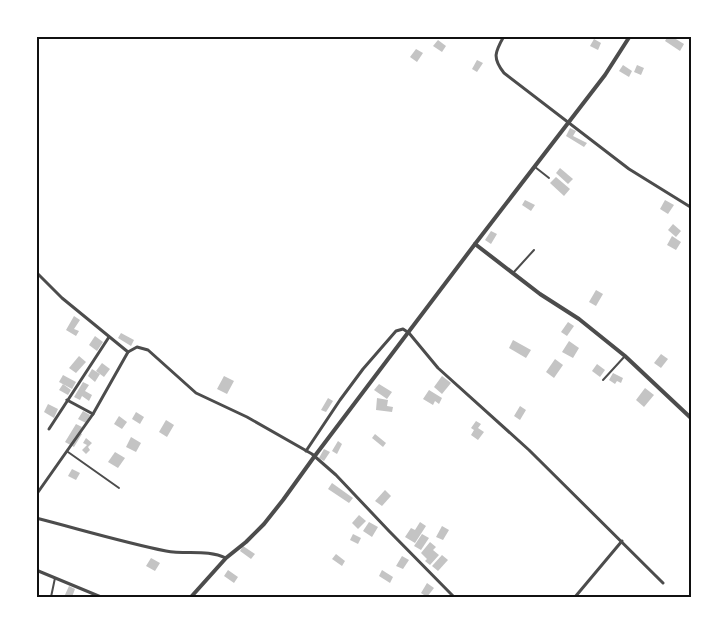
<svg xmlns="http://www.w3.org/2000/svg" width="728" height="633" font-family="'Titillium Web',sans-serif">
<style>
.building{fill:#c4c4c4}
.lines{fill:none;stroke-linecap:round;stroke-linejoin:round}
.service{stroke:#4c4c4c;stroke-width:2}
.minor{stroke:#4c4c4c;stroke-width:3}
.tertiary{stroke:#4c4c4c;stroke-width:4}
.neatline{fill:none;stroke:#111;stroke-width:2}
</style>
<rect width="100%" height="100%" fill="#fff"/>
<g class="building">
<polygon points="668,36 671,36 684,44 680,51 665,41"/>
<polygon points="594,39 601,43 598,50 590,46"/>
<polygon points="438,40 446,46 442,52 433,46"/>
<polygon points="416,49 423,53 417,62 410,57"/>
<polygon points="477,60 483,63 477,72 472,69"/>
<polygon points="623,65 632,71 629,77 619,71"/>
<polygon points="637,65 644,68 641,75 634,72"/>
<polygon points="570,128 576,131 573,136 587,143 584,147 566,136"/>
<polygon points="560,168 573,179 568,184 556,173"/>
<polygon points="556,177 570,189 564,196 550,183"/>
<polygon points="525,200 535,205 531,211 522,205"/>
<polygon points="665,200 674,205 668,214 660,209"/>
<polygon points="673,224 681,231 676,237 668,230"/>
<polygon points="491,231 497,234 491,244 485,240"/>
<polygon points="672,236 681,242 676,250 667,245"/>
<polygon points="596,290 603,294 596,306 589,302"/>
<polygon points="74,316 80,320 74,329 79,331 76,336 66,330"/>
<polygon points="568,322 574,326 567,336 561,332"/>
<polygon points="121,333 134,340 131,346 118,338"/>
<polygon points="95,336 103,342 97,351 89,345"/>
<polygon points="513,340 531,350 526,358 509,348"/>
<polygon points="569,341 579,348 573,358 562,352"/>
<polygon points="661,354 668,359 661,368 654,363"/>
<polygon points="79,356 86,362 76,373 69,368"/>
<polygon points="555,359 563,365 554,378 546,372"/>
<polygon points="102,363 110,369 104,377 96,371"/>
<polygon points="597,364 605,370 600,377 592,371"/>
<polygon points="92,369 100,374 95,382 88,376"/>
<polygon points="613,373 623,378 621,383 617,381 615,384 609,380"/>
<polygon points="63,375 76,382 72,389 59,382"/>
<polygon points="224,376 234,381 227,394 217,389"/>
<polygon points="442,376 451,383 442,394 434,387"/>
<polygon points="83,382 89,385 85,391 92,395 89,401 82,396 80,400 74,397"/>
<polygon points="63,384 71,390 68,395 59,390"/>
<polygon points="379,384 392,392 387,399 374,390"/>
<polygon points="645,388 654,395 644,407 636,400"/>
<polygon points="429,390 442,398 439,404 435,401 433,405 423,399"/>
<polygon points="328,398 333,401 326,412 321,410"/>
<polygon points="377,398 388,400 387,406 393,407 392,412 376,410"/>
<polygon points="48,404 58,409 54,418 44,412"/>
<polygon points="520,406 526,410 520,420 514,416"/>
<polygon points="83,411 90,415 86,423 78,419"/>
<polygon points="136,412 144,417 140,424 132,419"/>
<polygon points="119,416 127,422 122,429 114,424"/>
<polygon points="166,420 174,425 167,437 159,432"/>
<polygon points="476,421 481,424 478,428 484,432 478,440 471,435 474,430 471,428"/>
<polygon points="76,424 82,427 79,432 82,434 74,447 65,442"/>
<polygon points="375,434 386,443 383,447 372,438"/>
<polygon points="131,437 141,443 136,452 126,447"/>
<polygon points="86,438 92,443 88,447 90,450 86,454 82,450 87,445 83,443"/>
<polygon points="338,441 342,444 337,454 332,451"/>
<polygon points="324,449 330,452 324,461 319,458"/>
<polygon points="115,452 125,458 118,468 108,462"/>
<polygon points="72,469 80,473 76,480 68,476"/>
<polygon points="332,483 353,498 349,503 328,489"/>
<polygon points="385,490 391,496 382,506 375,501"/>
<polygon points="359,515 366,521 358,529 352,523"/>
<polygon points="369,522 378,527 372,537 363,531"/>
<polygon points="420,522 426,526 415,543 405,537 411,528 415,530"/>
<polygon points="442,526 449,530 443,540 436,537"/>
<polygon points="353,534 361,538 358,544 350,540"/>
<polygon points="422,534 429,538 421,550 414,546"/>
<polygon points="430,542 436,547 433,550 439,555 430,565 425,561 427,559 421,553"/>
<polygon points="243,546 255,554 251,559 240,551"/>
<polygon points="336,554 345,561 342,566 332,559"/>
<polygon points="442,555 448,560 438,571 432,566"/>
<polygon points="402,556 409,560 403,569 396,566"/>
<polygon points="151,558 160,563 155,571 146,566"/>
<polygon points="228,570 238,577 234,583 224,576"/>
<polygon points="382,570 393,577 390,583 379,576"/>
<polygon points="427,583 434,588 427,597 421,593"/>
<polygon points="69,586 75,589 72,597 64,597"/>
</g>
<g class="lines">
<g class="service">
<polyline points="535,167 549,178"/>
<polyline points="514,272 534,250"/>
<polyline points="603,380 625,356"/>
<polyline points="68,452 119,488"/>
<polyline points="51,597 55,578"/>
</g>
<g class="minor">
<path d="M504,36C495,52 492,58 504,73L629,169L692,208"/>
<polyline points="36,272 62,298 128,352 137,347 148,350 196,393 247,417 312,454 336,475 389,531 454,597"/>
<polyline points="67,400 93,414"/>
<polyline points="49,429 109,337"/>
<polyline points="306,451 340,400 363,369 396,331 403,329 409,333 438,368 529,450 663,583"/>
<polyline points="36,495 93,414 128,352"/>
<path d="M36,518C79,529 122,542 166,551C186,555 207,549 226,558"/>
<polyline points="36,570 101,597"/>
<polyline points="575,597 622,541"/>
</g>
<g class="tertiary">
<polyline points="475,244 540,294 579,319 625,356 692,419"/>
<polyline points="191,597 226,558 246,542 264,524 283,500 314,457 475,244 605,75 630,36"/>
</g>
</g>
<rect width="728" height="633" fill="none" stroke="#ffffff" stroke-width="75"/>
<rect x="38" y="38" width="652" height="558" class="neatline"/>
</svg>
